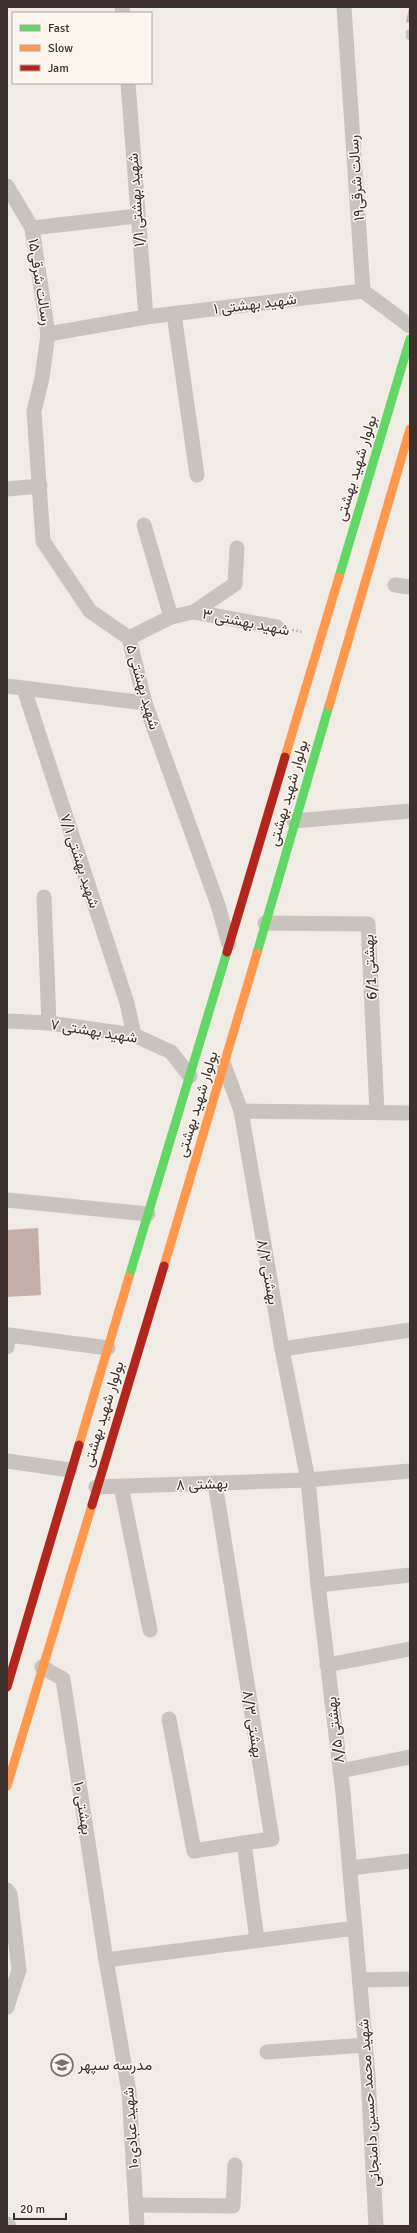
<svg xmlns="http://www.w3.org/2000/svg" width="417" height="2233" font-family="Signika,Vazirmatn,sans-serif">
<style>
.building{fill:#c3afa7}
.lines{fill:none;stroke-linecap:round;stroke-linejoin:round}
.path{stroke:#c2bbb6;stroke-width:2.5;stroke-dasharray:2 2;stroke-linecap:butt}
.lane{stroke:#c9c3be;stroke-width:8}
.street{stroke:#c9c3be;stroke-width:15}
.fast{stroke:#63d668;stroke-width:9}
.slow{stroke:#ff974d;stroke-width:9}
.jam{stroke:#b3261e;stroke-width:9}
.labels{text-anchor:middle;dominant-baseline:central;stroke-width:3;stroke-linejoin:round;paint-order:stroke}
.street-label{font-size:15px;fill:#3b302b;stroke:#fbf5ee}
.poi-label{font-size:15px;fill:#3b302b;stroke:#fbf5ee;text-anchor:start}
</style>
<rect width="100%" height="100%" fill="#f0ebe5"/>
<g class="building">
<polygon points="409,8 410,8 410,23 406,22"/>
<polygon points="38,1228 41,1295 7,1297 7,1230"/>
</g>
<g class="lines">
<polyline class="path" points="292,630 303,632"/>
<polyline class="lane" points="410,33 410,36"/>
<g class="street">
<polyline points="122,7 123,13"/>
<polyline points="344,7 363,291 410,326"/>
<polyline points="128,83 146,317"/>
<polyline points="7,186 32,228 48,334 146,317 363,291"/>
<polyline points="32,228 137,216"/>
<polyline points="174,314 197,475"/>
<polyline points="48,334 42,378 34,411 43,541 90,611 129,638 145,703 218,905 229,944"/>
<polyline points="7,489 40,486"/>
<polyline points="144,525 171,617"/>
<polyline points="395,585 410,587"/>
<polyline points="194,612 235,584 237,548"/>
<polyline points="129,638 171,617 194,612 277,627"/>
<polyline points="7,686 145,703"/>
<polyline points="24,689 127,1003 134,1035"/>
<polyline points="294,821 410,811"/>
<polyline points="44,897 49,1023"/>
<polyline points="265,923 368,924 377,1112"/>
<polyline points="7,1021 49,1023 134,1035 171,1052 190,1076"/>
<polyline points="224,1065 241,1111 282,1349 308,1480 318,1585 343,1793 368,2076 376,2226"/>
<polyline points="241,1111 410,1113"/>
<polyline points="7,1200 148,1214"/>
<polyline points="7,1347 9,1335 108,1348"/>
<polyline points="282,1349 410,1330"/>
<polyline points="7,1461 70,1470"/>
<polyline points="215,1483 272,1839 244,1843 257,1940"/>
<polyline points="121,1486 150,1630"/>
<polyline points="96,1487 308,1480 410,1471"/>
<polyline points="318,1585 410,1575"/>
<polyline points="327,1665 410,1649"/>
<polyline points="42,1667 63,1679 106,1960 129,2092 137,2226"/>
<polyline points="169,1719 194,1851 244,1843"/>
<polyline points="340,1771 410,1757"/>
<polyline points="350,1868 410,1861"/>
<polyline points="7,1890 10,1894 19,1970 7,2007"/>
<polyline points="106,1960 355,1928"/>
<polyline points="360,1980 410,1979"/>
<polyline points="267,2052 365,2045"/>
<polyline points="137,2205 233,2206 235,2165"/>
<polyline points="7,2224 9,2226"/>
</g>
<g class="fast">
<polyline points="339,577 410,339"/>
<polyline points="257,953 329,706"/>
<polyline points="129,1277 227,952"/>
</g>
<g class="slow">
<polyline points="329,706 410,429"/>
<polyline points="285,757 339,577"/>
<polyline points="164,1266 257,953"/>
<polyline points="79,1445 129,1277"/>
<polyline points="7,1786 92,1505"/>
</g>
<g class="jam">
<polyline points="227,952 285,757"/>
<polyline points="92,1505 164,1266"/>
<polyline points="7,1687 79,1445"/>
</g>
</g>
<defs>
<g id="school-ring" transform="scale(1.15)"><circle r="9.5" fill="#fbf5ee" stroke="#7a716c" stroke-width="1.5"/><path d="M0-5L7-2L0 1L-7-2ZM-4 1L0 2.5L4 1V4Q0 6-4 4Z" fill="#7a716c"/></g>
</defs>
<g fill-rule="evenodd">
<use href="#school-ring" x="62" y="2065"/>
</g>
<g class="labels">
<g class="street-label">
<text transform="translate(356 178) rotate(-94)">رسالت شرقی۱۹</text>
<text transform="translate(136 200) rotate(-94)">شهید بهشتی ۱/۱</text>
<text transform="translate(40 282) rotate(81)">رسالت شرقی۱۵</text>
<text transform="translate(255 304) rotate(-7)">شهید بهشتی ۱</text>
<text transform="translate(356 468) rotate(-73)">بولوار شهید بهشتی</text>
<text transform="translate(246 622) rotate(11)">شهید بهشتی ۳</text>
<text transform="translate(143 687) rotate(74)">شهید بهشتی ۵</text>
<text transform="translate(288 793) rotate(-74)">بولوار شهید بهشتی</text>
<text transform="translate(80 861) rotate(72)">شهید بهشتی ۷/۱</text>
<text transform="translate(370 967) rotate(-93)">بهشتی 6/1</text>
<text transform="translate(94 1031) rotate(9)">شهید بهشتی ۷</text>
<text transform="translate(197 1104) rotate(-73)">بولوار شهید بهشتی</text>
<text transform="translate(268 1272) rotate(80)">بهشتی ۸/۲</text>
<text transform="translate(103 1414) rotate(-73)">بولوار شهید بهشتی</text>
<text transform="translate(202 1484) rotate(-2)">۸ بهشتی</text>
<text transform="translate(253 1724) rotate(81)">بهشتی ۸/۳</text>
<text transform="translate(335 1730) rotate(-97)">بهشتی ۸/۵</text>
<text transform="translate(83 1808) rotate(81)">بهشتی ۱۰</text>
<text transform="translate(369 2103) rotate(-94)">شهید محمد حسین دامنجانی</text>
<text transform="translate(131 2128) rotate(-94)">شهید عبادی۱۰</text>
</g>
<g class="poi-label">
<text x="78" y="2065">مدرسه سپهر</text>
</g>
</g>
<rect width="417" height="2233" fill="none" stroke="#3b302b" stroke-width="16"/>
<rect x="12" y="12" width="140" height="72" fill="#fbf5ee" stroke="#aea6a0"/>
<rect x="20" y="25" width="20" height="6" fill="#63d668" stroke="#aea6a0"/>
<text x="48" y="32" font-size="12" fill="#3b302b">Fast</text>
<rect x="20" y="45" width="20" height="6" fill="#ff974d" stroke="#aea6a0"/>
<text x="48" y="52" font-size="12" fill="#3b302b">Slow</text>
<rect x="20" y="65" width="20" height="6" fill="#b3261e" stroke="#aea6a0"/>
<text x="48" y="72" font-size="12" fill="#3b302b">Jam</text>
<path d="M14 2213v6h52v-6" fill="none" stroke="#3b302b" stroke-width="2"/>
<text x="20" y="2213" font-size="12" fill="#3b302b" stroke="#fbf5ee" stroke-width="3" paint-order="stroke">20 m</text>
</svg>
